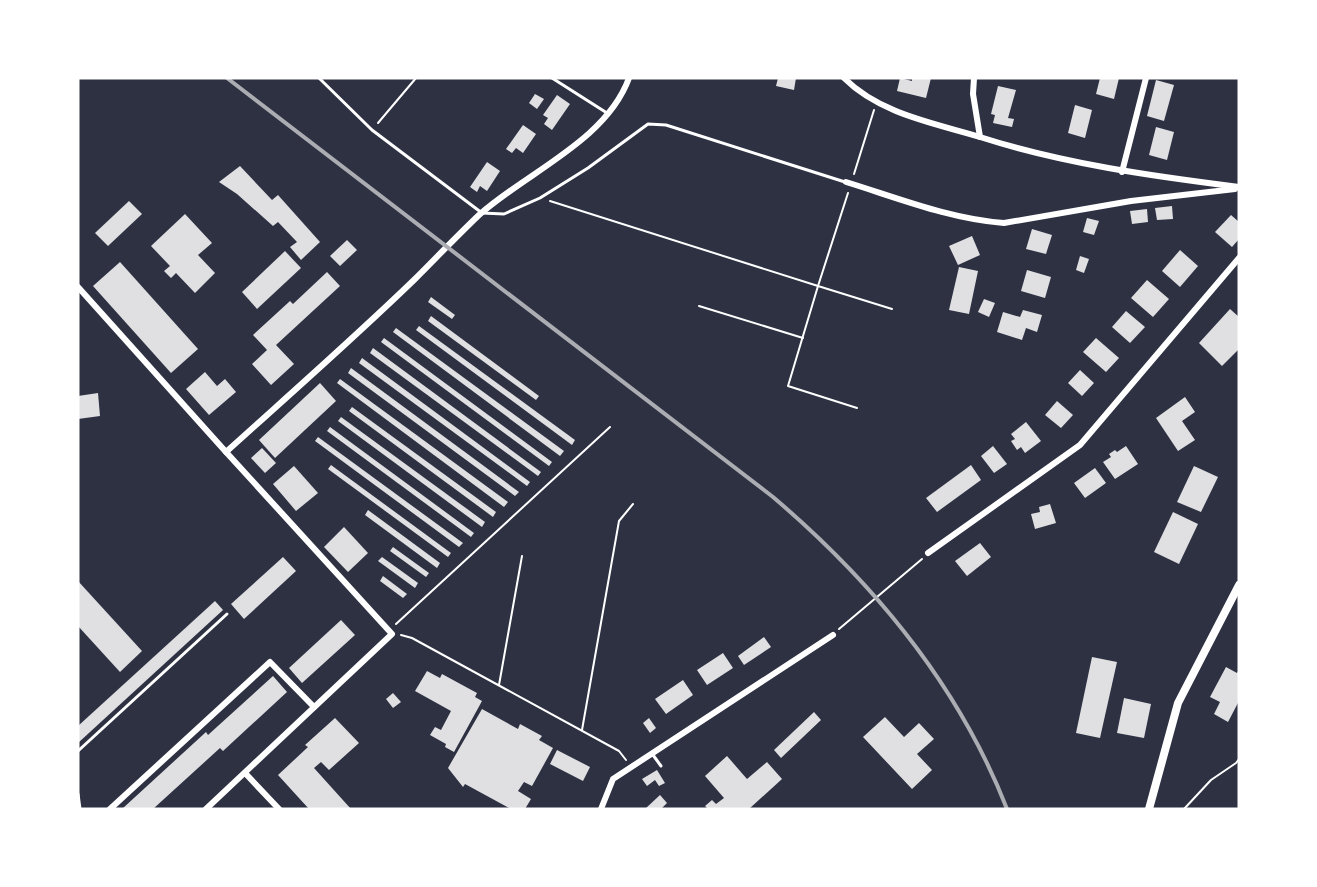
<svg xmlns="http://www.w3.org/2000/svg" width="1317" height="887" font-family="'Source Sans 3',sans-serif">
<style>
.building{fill:#e0e0e3}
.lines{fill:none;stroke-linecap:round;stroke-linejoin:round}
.path{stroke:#fff;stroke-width:2}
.service{stroke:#fff;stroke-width:3}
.minor{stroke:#fff;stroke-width:6}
.tertiary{stroke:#fff;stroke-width:8}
.rail{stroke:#abadb3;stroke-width:4}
</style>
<rect width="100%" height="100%" fill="#2d3142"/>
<g class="building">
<polygon points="778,78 796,78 794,90 776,86"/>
<polygon points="900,78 912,81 912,78 931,78 926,98 897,91"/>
<polygon points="1100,78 1119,78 1114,99 1096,94"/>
<polygon points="1156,80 1174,85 1164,121 1147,116"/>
<polygon points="998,86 1016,90 1008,118 1014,119 1012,127 993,123 995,115 991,114"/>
<polygon points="535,94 544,99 537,109 529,103"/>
<polygon points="557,95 570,104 552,130 544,124 548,118 543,115"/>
<polygon points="1075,105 1092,110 1085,138 1068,133"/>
<polygon points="523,125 536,134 523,153 516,148 512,153 506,149"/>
<polygon points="1156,127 1174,132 1167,160 1149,155"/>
<polygon points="487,162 500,171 487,191 480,186 477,192 470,187"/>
<polygon points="240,166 272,200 278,195 320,242 301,260 290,247 297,242 278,222 273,226 237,194 219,182"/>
<polygon points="129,201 142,214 108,246 95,233"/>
<polygon points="1172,206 1173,219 1157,220 1155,208"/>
<polygon points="1147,209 1148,222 1132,224 1130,211"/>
<polygon points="185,214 212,243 198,255 215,273 195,293 176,273 171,278 164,271 170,266 151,246"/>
<polygon points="1231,215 1239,222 1239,239 1232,247 1215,232"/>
<polygon points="1087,218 1099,221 1094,235 1083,232"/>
<polygon points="1032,229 1052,235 1046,254 1026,249"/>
<polygon points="972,236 980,255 958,265 949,246"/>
<polygon points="347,240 357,250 340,266 330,256"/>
<polygon points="1180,250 1198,266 1180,287 1162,271"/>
<polygon points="285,251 301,268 257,309 242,292"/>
<polygon points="1080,256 1089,259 1084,273 1076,270"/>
<polygon points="120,262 198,349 171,373 93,286"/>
<polygon points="959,267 978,271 969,314 949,310"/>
<polygon points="1027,270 1051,277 1045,298 1021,291"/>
<polygon points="327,272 340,286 276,345 294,364 271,385 252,364 267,350 253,335 290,301 293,304"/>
<polygon points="1147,280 1169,299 1153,317 1131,298"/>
<polygon points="431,297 455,315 452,319 428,302"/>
<polygon points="984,299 995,303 989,317 978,312"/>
<polygon points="1230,309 1239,317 1239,349 1222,366 1199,343"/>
<polygon points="1023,310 1042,315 1037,332 1026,328 1022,340 997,332 1003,312 1020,317"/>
<polygon points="1126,311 1145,327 1130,343 1112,327"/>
<polygon points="431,316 539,396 536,400 428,321"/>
<polygon points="419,326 575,440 572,445 416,330"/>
<polygon points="396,328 564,451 560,456 393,332"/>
<polygon points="384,338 552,462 549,466 381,342"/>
<polygon points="1096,338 1119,358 1106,372 1083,352"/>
<polygon points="373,348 541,472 538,476 370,353"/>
<polygon points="362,358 530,482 527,486 359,363"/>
<polygon points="351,368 519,492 515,496 348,373"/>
<polygon points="1080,370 1094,383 1082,396 1068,383"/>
<polygon points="205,372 217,386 225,379 236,392 209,415 186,389"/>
<polygon points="340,379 508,502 504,507 337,383"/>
<polygon points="320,383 336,401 275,458 259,440"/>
<polygon points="98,393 100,416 78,419 78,396"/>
<polygon points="1185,397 1195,412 1182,421 1195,440 1178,451 1156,418"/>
<polygon points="1057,401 1073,415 1061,428 1045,415"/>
<polygon points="352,407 496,512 493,517 349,411"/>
<polygon points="341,417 485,522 482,527 338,421"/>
<polygon points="1026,422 1041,441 1025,453 1021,447 1017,450 1011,441 1015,439 1011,434"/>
<polygon points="330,427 474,533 471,537 327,431"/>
<polygon points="318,437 463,543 459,547 315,441"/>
<polygon points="993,446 1007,464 994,473 981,456"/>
<polygon points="1126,446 1138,464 1115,479 1103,462 1111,457 1109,454 1115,450 1117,452"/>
<polygon points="262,448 276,463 265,473 251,458"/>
<polygon points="331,465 451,553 448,557 328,469"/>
<polygon points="971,465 981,480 937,512 926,498"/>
<polygon points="294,466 318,493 296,511 273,484"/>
<polygon points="1194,466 1218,477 1201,512 1177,502"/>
<polygon points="1095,468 1106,483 1085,498 1074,483"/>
<polygon points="1050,504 1056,523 1035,529 1031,514 1040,512 1039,507"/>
<polygon points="368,510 440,563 437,568 365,515"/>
<polygon points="1173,512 1198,524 1179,564 1154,552"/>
<polygon points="344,527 368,553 348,572 324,547"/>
<polygon points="980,543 991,557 967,576 955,561"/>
<polygon points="393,547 429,573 426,577 390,551"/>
<polygon points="283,557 296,571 244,619 231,604"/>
<polygon points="382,557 418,583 415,588 378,561"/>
<polygon points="383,576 407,594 403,598 380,581"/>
<polygon points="78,581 142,651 120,672 78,626"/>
<polygon points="215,601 223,610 78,743 78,726"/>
<polygon points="341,620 355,635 302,683 289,668"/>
<polygon points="764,637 771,647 744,665 738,656"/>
<polygon points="723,653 733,668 707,685 697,670"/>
<polygon points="1092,657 1117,662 1100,738 1076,733"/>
<polygon points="1226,667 1237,673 1239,669 1239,701 1228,722 1214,714 1220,702 1210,697"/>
<polygon points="427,671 440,678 442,674 477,693 475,697 482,701 454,752 445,747 446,744 430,735 435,727 441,730 451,711 415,691"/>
<polygon points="273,676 287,692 223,751 220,748 153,809 122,809 206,732 208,735"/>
<polygon points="683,680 693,695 666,714 655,699"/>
<polygon points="393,693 401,702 393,708 386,699"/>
<polygon points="1124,698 1151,704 1144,738 1117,733"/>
<polygon points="482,709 518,729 520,724 542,736 539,740 553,748 532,786 524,782 518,791 531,799 525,809 511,809 465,784 463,787 448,768"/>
<polygon points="814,712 821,720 781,758 774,750"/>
<polygon points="885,717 904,737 919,723 934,739 917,754 932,770 912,789 863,737"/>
<polygon points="335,718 359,743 329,770 321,762 314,768 351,809 309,809 278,775 308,747 305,745"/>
<polygon points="649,718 656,728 650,733 643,723"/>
<polygon points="557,750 590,767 583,781 550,764"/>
<polygon points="727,756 747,779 767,762 782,779 749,809 708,809 705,806 712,800 716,804 724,798 705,776"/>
<polygon points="657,770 665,783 659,786 655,780 647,786 642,779"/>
<polygon points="660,795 667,803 661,809 645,809"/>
</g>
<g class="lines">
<g class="path">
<polyline points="378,123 416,78"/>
<polyline points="854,174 874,110"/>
<polyline points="848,193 818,286 892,309"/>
<polyline points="550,201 818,286 788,386 857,408"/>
<polyline points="699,306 803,338"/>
<polyline points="396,624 610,427"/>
<polyline points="839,629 922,559"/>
<polyline points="401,635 412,638 619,751 626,760"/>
<polyline points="499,685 522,556"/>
<polyline points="582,730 619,521 633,504"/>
<polyline points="1184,809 1211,780 1236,763 1239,759"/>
</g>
<g class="service">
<polyline points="319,78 372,130 482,213 504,214 540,198 588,168 648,124 666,125 845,182"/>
<polyline points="552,78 607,113"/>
<polyline points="78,751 227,614"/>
<polyline points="653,755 661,766"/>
<polyline points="78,794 80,809"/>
</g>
<g class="minor">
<path d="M844,78C880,114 934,123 980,137C1064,164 1152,176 1239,187"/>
<polyline points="974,78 973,94 980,137"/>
<polyline points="1122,172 1146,78"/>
<path d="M846,182C898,198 950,219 1004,223L1131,201L1235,189"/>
<polyline points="78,287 226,452 392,634 206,809"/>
<path d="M226,452C289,395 353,339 415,279C436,258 457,236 479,215C527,172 606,141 629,78"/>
<polyline points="928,553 1080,445 1239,258"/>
<polyline points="245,773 279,809"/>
<polyline points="110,809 270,662 314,707"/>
<polyline points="601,809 613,779 833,635"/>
</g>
<polyline class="tertiary" points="1149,809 1178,703 1239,585"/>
<path class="rail" d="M227,78L773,497C873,582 959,686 1007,809"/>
</g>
<rect width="1317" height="887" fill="none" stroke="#ffffff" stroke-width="159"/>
</svg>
